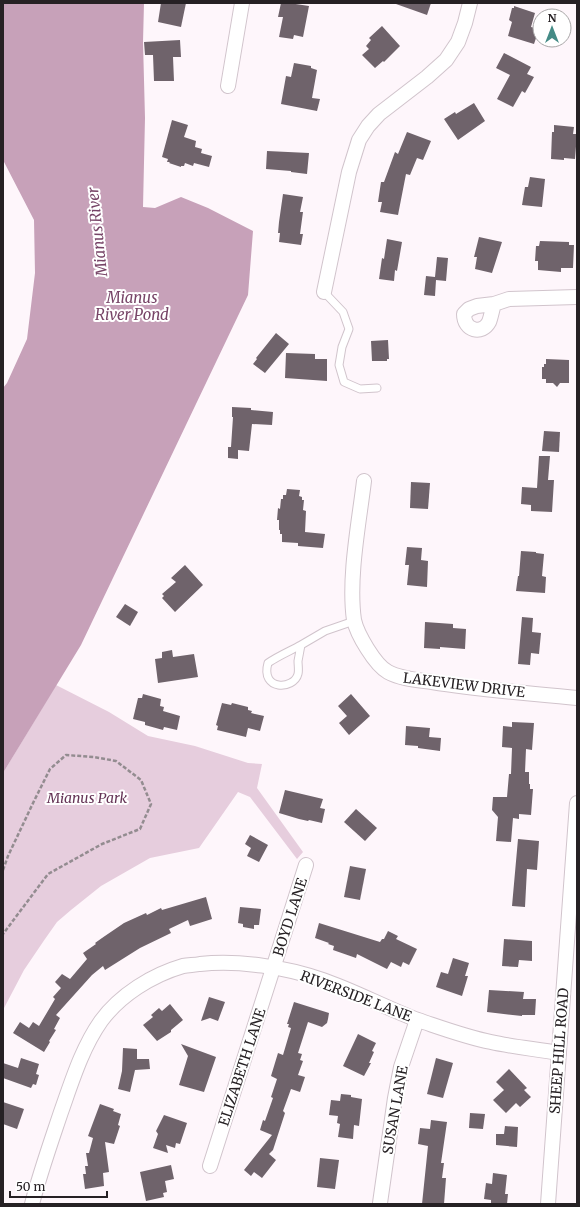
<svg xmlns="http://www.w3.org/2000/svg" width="580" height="1207" font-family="Merriweather,serif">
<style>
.green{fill:#e6cddd}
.water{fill:#c7a1b9}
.building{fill:#6f636b}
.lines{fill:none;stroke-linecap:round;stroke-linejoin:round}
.lane-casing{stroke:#d1c4cc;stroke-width:9}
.street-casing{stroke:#d1c4cc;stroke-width:16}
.path{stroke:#938c90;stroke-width:2.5;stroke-dasharray:4 2;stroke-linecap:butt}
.lane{stroke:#fff;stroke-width:7}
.street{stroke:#fff;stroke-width:14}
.labels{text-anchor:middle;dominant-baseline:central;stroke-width:4;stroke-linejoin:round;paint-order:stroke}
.street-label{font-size:14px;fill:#262124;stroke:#fff}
.park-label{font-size:14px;font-style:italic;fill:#653456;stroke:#fff}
.water-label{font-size:15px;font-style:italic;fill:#774467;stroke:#fff}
</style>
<rect width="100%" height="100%" fill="#fef6fb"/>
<polygon class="green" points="56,685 109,712 148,736 195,746 248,763 262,764 257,788 303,852 297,859 250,797 238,792 199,848 150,858 101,886 71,910 57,922 45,939 24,970 3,1010 3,773"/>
<polygon class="water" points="3,3 144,3 143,42 145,118 143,207 155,208 181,197 208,208 253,231 248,295 81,645 3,773 3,388 7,383 27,339 35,273 34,220 3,160"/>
<g class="building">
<polygon points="161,3 186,3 181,27 158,22"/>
<polygon points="281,3 289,3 309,6 303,37 294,35 293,39 279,37 283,17 278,17"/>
<polygon points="397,3 431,3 427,15 396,4"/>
<polygon points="514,6 535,13 531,27 539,29 534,44 508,36 512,22 509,20 512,8 514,8"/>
<polygon points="382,26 400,46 384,62 383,61 375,68 362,55 369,49 366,46 371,40 369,38"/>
<polygon points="180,40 181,57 173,57 174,81 154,81 153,55 145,55 144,42"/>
<polygon points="504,53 531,67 527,74 534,77 525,93 522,91 513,107 497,99 510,75 496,68"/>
<polygon points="294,63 311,66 311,68 317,70 312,98 320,99 317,111 281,104 286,76 291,77"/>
<polygon points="474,103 485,121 458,140 444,119 455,112 456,114"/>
<polygon points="172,120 188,125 184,137 196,141 195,147 202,149 201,153 212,156 209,167 194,163 193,166 185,163 184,166 181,166 181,167 169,163 170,162 167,162 168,159 162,157"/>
<polygon points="554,125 574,127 573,134 577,134 575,159 564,158 564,160 551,159 552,132 554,132"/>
<polygon points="407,132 431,141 423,160 417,158 410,175 406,174 398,215 380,212 382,202 378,202 381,182 384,182 395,152 398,154"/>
<polygon points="267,151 309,153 307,174 291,172 291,171 266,169"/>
<polygon points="530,177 545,179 542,207 522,205 525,187 528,187"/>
<polygon points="283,194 303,197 300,212 303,212 300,234 303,234 301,245 279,242 280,233 278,233 279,222"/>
<polygon points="479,237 502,242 492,273 475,269 477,257 474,257"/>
<polygon points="387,239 402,242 397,271 395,270 394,281 379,279 382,258 384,259"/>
<polygon points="540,241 569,242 569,245 574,245 573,268 561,268 561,272 538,270 538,261 535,261 536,246 539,246"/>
<polygon points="437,257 448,258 446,281 436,280 435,296 424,295 426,276 435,277"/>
<polygon points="276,333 289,344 265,373 253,364 257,359 256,358"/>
<polygon points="388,340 389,359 387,359 387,361 372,361 371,341"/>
<polygon points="286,353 315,354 315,359 327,359 327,381 285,378"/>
<polygon points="546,359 569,360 569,383 560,383 557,387 553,383 546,383 546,379 542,379 542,367 544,367 544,364 546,364"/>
<polygon points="232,407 251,408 251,410 273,412 272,425 252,424 249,451 238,450 238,459 228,458 228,447 231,447 233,417 232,417"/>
<polygon points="544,431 560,432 559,452 542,451"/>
<polygon points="539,456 550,456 548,480 554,480 552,512 531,511 531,505 521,504 522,487 537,488"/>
<polygon points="411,482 430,483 428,509 410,508"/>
<polygon points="287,489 300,490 299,496 302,497 302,500 304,500 303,510 306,511 305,532 325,534 323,548 298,546 298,543 282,542 282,534 280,534 280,530 279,530 279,520 277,520 278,508 280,509 281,499 283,499 283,495 286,495"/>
<polygon points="407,547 422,548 421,560 428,561 427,587 407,585 409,565 405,565"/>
<polygon points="521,551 536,552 536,553 544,554 542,576 546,577 545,593 516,591 518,576 519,576"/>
<polygon points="185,565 203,585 175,612 162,598 164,596 162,594 176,582 171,578"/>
<polygon points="125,604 138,612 130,626 116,617"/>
<polygon points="522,617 533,618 532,632 541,633 539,654 531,653 530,665 518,664"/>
<polygon points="425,622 453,624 453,628 466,629 465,649 440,647 440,649 424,648"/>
<polygon points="172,650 173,657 194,654 198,677 158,683 155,659 162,658 162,652"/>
<polygon points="143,694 161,699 160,706 164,707 163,711 180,716 177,730 164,727 163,730 145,725 145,722 133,719 138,698 142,698"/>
<polygon points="351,694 370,716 349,735 339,723 347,716 338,706"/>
<polygon points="222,703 231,705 232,703 248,707 248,710 252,711 251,713 264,716 260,731 248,728 246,737 217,730 218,726 216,725"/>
<polygon points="512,722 534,723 532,750 526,749 525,772 529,772 529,784 530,784 530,789 533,789 531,815 519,814 519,819 513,818 511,842 496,841 498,817 492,810 493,797 507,797 509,774 511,774 512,748 502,747 503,726 512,727"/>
<polygon points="406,726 430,728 429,737 441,738 440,751 418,748 418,746 405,745"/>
<polygon points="285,790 323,799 320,808 325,809 322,823 309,820 308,821 299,819 279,813"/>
<polygon points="356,809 377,828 365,841 344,822"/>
<polygon points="250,835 268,845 259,862 247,856 251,848 245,844"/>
<polygon points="518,839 539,841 537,870 527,869 525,907 512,906"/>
<polygon points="350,866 366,869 360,900 344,897"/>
<polygon points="206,897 212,919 190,926 188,920 169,929 171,933 140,948 105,970 103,966 92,975 56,1015 60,1018 54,1029 56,1030 49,1041 50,1042 44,1052 13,1033 20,1022 29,1028 33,1022 39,1026 55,999 53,997 61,988 55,982 62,974 70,979 87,959 83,953 96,944 95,943 102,938 124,923 146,913 147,915 161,908 162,910"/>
<polygon points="240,907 261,909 259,925 254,925 254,929 243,927 243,924 238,923"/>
<polygon points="319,923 380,942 382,939 384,939 388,931 398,936 396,939 417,949 409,965 403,962 401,967 391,962 387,969 357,954 356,958 333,950 334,946 328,944 329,943 315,938"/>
<polygon points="504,939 532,941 532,961 519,960 518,967 502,966"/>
<polygon points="453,958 469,963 465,976 468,976 462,996 436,987 441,972 448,974"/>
<polygon points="489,990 524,992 523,999 536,999 535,1015 522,1015 522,1016 487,1012"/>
<polygon points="209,997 225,1002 218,1021 210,1018 201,1021"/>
<polygon points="294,1002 329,1013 328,1019 327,1023 322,1027 308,1022 298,1053 302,1054 300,1060 303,1061 298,1075 305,1077 300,1092 291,1089 283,1111 285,1113 273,1150 269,1154 276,1160 262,1178 254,1172 251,1176 244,1170 272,1135 260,1130 263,1120 265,1121 273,1098 271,1097 277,1079 271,1076 278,1053 283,1055 291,1028 288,1027 289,1024 287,1024"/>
<polygon points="170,1004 183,1020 171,1030 171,1032 157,1041 143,1025 153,1017 151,1015 159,1008 162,1011"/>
<polygon points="358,1034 376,1043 372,1051 374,1052 369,1063 371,1063 364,1076 343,1066"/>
<polygon points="181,1044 216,1057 204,1092 179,1085 188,1056"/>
<polygon points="123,1048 137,1049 137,1059 149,1059 150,1069 135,1070 130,1092 118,1089 122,1071"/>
<polygon points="21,1058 39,1064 36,1074 39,1075 36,1085 33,1084 31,1088 3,1078 3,1063 18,1068"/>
<polygon points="436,1058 453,1063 443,1098 427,1094"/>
<polygon points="509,1069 527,1088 524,1090 531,1097 520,1107 516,1103 506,1113 493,1100 504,1090 496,1082"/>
<polygon points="341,1094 351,1095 351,1097 362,1099 359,1126 354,1125 353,1139 338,1137 340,1124 337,1123 338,1116 329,1115 331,1100 340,1101"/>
<polygon points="3,1102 24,1109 17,1129 3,1124"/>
<polygon points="100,1104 114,1109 113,1111 121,1114 118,1125 120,1126 114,1144 105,1142 109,1172 103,1173 104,1186 85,1189 83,1174 86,1174 85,1166 88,1166 86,1153 89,1153 93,1138 88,1136"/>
<polygon points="470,1113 485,1114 483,1129 469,1128"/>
<polygon points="164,1115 187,1123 180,1144 176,1143 175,1148 166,1145 168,1153 153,1148 158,1134 156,1131"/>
<polygon points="431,1120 447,1122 441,1163 444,1163 442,1178 446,1178 444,1204 422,1204 428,1146 418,1144 420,1128 430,1129"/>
<polygon points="505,1126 518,1127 517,1147 496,1145 496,1134 504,1134"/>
<polygon points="320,1158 339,1160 335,1189 317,1187"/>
<polygon points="171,1165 174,1179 165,1181 167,1192 163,1193 164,1197 146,1201 140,1172"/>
<polygon points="493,1173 507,1175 505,1194 508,1194 507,1204 491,1204 491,1200 484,1199 486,1183 492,1184"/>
</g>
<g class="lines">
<g class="lane-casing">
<g id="lane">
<polyline points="324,292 343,312 349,329 342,347 339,365 344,382 360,389 377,388"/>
<path d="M301,645C290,651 278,656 268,663C260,691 294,690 298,674C299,670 298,665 298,661C299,656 300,650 301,645L325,631L354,621"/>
</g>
</g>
<g class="street-casing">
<g id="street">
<polyline points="228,86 242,3"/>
<polyline points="324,292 349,172 359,140 368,126 379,114 427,77 446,60 458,42 465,23 470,3"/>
<path d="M494,304C492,310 491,317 489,322C482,335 464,331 464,314L469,309L477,306L494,304L509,299L577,297"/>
<path d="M364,481C359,523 348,578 354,620C357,634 375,665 388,672C401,679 418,680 432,682C480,690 529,693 577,698"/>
<polyline points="210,1166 306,865"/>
<polyline points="380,1203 395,1098 401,1067 417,1020"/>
<path d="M32,1204C40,1173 51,1142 61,1112C72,1081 82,1048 101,1021C120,995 152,975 183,966C189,965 195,965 200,964C240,960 285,967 323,980C355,991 386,1008 418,1020C442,1028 466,1037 491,1042C513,1047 536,1049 559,1053"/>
<polyline points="548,1204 577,803"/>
</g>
</g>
<polyline class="path" points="3,870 8,856 34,801 50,769 66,755 94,757 116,761 141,780 151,804 140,829 102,844 48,874 3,934"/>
<use href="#lane" class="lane"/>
<use href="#street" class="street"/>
</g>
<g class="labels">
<g class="street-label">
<text transform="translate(464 685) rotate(7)">LAKEVIEW DRIVE</text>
<text transform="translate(290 917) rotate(-72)">BOYD LANE</text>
<text transform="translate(356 996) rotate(21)">RIVERSIDE LANE</text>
<text transform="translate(559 1051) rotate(-86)">SHEEP HILL ROAD</text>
<text transform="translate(242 1067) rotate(-72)">ELIZABETH LANE</text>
<text transform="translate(395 1110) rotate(-80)">SUSAN LANE</text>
</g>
<g class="park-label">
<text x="87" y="798">Mianus Park</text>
</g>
<g class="water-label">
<text transform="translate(97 232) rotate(-96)">Mianus River</text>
<text x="132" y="297">Mianus<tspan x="132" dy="17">River Pond</tspan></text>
</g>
</g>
<rect width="580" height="1207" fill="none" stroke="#262124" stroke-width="8"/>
<g transform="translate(552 28)"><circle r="19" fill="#ffffff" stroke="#a8a6a7"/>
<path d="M0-3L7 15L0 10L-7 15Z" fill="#448b86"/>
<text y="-6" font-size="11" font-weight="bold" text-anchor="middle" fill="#262124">N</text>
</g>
<path d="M10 1191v6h97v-6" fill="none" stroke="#262124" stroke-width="2"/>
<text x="16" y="1191" font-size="12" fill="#262124" stroke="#ffffff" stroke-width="3" paint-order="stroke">50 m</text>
</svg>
